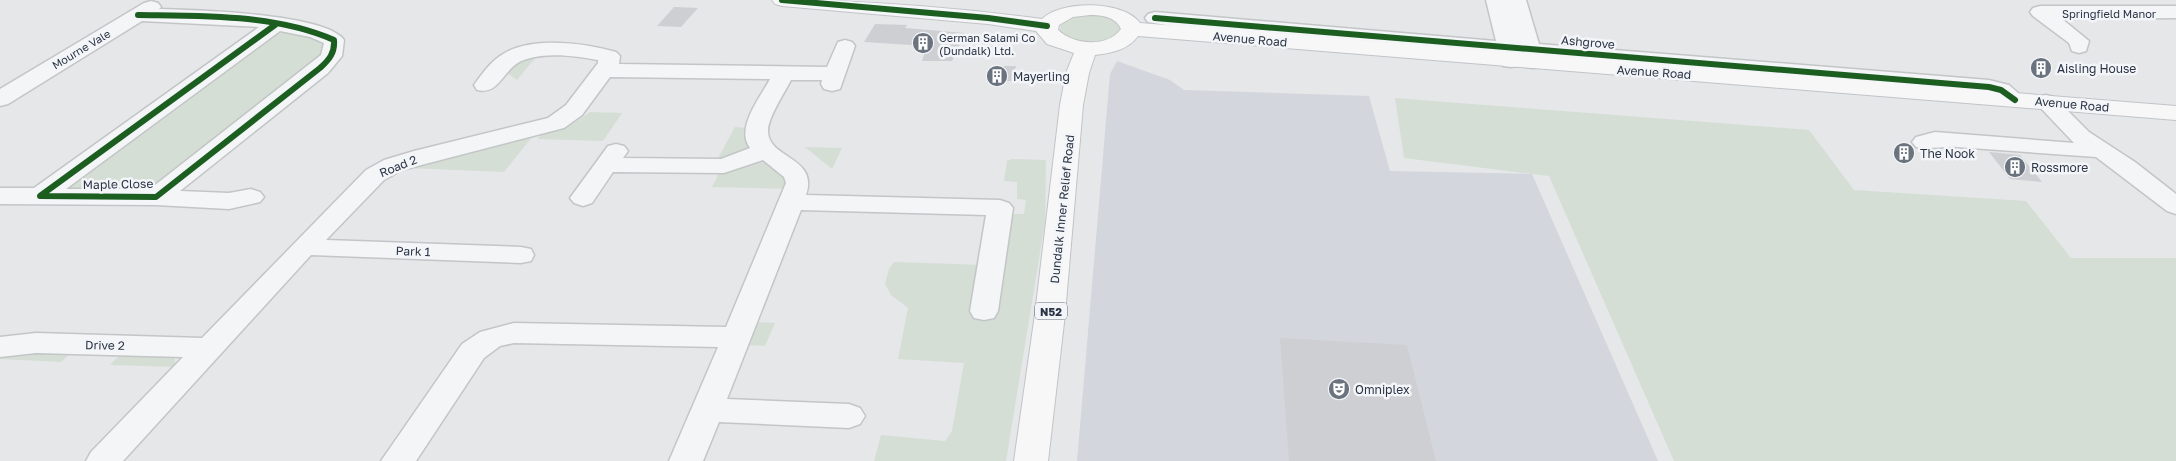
<svg xmlns="http://www.w3.org/2000/svg" width="2176" height="461" font-family="'Golos Text',sans-serif">
<style>
.built{fill:#d3d6dc}
.green{fill:#d5ded5}
.building{fill:#cdcfd2}
.lines{fill:none;stroke-linecap:round;stroke-linejoin:round}
.minor-casing{stroke:#c3c5c7;stroke-width:3}
.major-casing{stroke:#c1c4c7;stroke-width:2}
.minor{fill:#f4f5f6;fill-rule:evenodd}
.major{fill:#f7f7f8;fill-rule:evenodd}
.cycleway-casing{stroke:#f3f5f9;stroke-width:9}
.cycleway{stroke:#1b5e20;stroke-width:6}
.labels{text-anchor:middle;dominant-baseline:central;stroke-width:5;stroke-linejoin:round;paint-order:stroke}
.far-street-label{font-size:11px;fill:#2a3444;stroke:#f3f5f9}
.far-poi-label{font-size:11px;fill:#2a3444;stroke:#f3f5f9;text-anchor:start}
.shield{fill:#f3f5f9;stroke:#666e7a;stroke-width:1}
.shield-label{font-size:11px;font-weight:bold;fill:#2a3444}
.street-label{font-size:12px;fill:#2a3444;stroke:#f3f5f9}
.poi-label{font-size:12px;fill:#2a3444;stroke:#f3f5f9;text-anchor:start}
</style>
<rect width="100%" height="100%" fill="#e5e7e9"/>
<polygon class="built" points="1117,61 1170,80 1184,90 1369,96 1390,171 1532,174 1658,461 1077,461 1110,74"/>
<g class="green">
<path d="M1087,15C1099,15 1117,16 1121,29C1103,50 1081,45 1060,32C1059,18 1076,16 1087,15Z"/>
<polygon points="286,32 294,32 324,41 324,54 150,190 72,191 66,187 274,35"/>
<polygon points="529,56 536,57 517,80 507,73 507,69"/>
<polygon points="1395,98 1809,130 1854,190 2026,201 2071,258 2176,258 2176,461 1674,461 1549,176 1404,158"/>
<polygon points="590,112 622,113 603,141 538,139 540,135 568,127"/>
<polygon points="735,127 749,128 745,134 750,143 748,150 716,162"/>
<polygon points="532,137 504,172 408,168"/>
<polygon points="805,147 842,148 832,169"/>
<polygon points="1012,159 1045,160 1046,162 1045,222 1006,461 874,461 881,435 945,441 952,431 964,363 898,359 908,308 891,295 885,284 889,269 894,262 985,265 996,214 1024,214 1026,200 1017,199 1017,182 1004,181 1007,161"/>
<path d="M764,162C780,165 785,175 791,189L712,187L719,173Z"/>
<polygon points="757,322 775,323 765,346 747,345"/>
<polygon points="74,350 61,362 0,359 0,356"/>
<polygon points="124,351 171,355 175,359 175,367 110,365"/>
</g>
<g class="building">
<polygon points="674,7 698,8 681,27 657,26"/>
<polygon points="875,24 907,25 905,28 965,33 952,61 922,61 927,46 864,42"/>
<polygon points="998,66 1016,66 1012,81 995,81"/>
<polygon points="1989,152 2020,155 2042,182 2010,179"/>
<polygon points="1280,338 1407,345 1436,461 1289,461"/>
</g>
<g class="lines">
<g class="minor-casing">
<g id="minor">
<path d="M1486,0H1506L1517,43L1506,0H1526L1539,44L1989,80L2009,85L2026,100L2023,105C2007,109 2003,97 1989,94L1542,57L1544,62L1541,67L1533,68L1525,67L1520,55L1522,61L1519,66L1511,67L1503,66L1499,54L1184,28L1148,22L1145,18L1148,14L1155,12L1496,41Z"/>
<path d="M151,1L158,3L161,7L159,9C193,10 326,13 344,40L342,56L328,73L180,191L229,193L251,189L260,192L264,197L260,202L229,209L156,205L0,204V188H34L259,27L142,21L8,104L0,106V89L144,3ZM280,31L310,37L324,43L321,55L150,189H66Z"/>
<polygon points="2040,6 2176,6 2176,18 2062,19 2089,41 2086,51 2079,53 2072,51 2069,43 2033,16 2030,12 2033,8"/>
<path d="M845,40L852,42L855,46L840,89L832,91L824,89L821,84L822,80H791C785,92 767,119 768,132C769,159 819,157 806,195L1000,200L1009,203L1013,208L998,311L994,318L984,320L974,318L970,311L986,215L801,210L727,399L849,404L860,408L865,416L860,424L849,428L719,422L703,461H669L718,347L514,343L500,346L484,358L416,461H381L462,344L480,332L514,323L726,327L786,183L784,177L763,160L724,173L613,172L592,203L583,206L574,203L570,198L608,146L616,144L624,146L628,151L623,158L721,159L750,148C735,128 760,98 770,79L610,77L582,115L564,128L402,170L384,180L326,240L521,247L531,249L534,255L531,261L521,263L311,255L123,461H86L91,452L183,357L36,353L0,357V337L36,333L202,338L366,170L384,160L414,151L548,118L566,105L598,63V60C576,56 549,52 527,59C503,65 501,96 477,90L474,85C482,74 491,61 503,54C532,36 585,43 616,52L620,56L619,64L827,67L838,42Z"/>
<path d="M2046,95L2054,97L2089,132L2135,162L2176,194V214L2167,211L2096,157L1957,147C1944,146 1927,150 1916,147L1912,142L1916,137L1935,132L2074,143L2035,102L2038,97Z"/>
</g>
</g>
<g class="major-casing">
<path id="major" d="M772,0C863,0 951,7 1042,19C1061,0 1123,0 1140,23L2176,106V120L1138,36C1128,50 1111,53 1095,55L1089,73L1083,105L1065,314L1048,461H1014L1035,314L1060,105L1066,73L1074,53L1047,44L1036,31L988,24L782,6L775,4ZM1090,15C1102,15 1116,17 1121,29C1107,48 1074,45 1058,30L1059,25L1073,17Z"/>
</g>
<use href="#minor" class="minor"/>
<use href="#major" class="major"/>
<g class="cycleway-casing">
<g id="cycleway">
<polyline points="782,0 988,18 1047,26"/>
<path d="M138,15C202,16 275,14 334,40C335,53 329,60 320,68L156,197L40,196L275,25"/>
<polyline points="1155,18 1989,87 2001,90 2015,100"/>
</g>
</g>
<use href="#cycleway" class="cycleway"/>
</g>
<defs>
<g id="building-disc" transform="scale(1.125)"><circle r="9.5" fill="#6b737e" stroke="#f3f5f9"/><path d="M-4-6H4V6H1V3H-1V6H-4ZM-2.5-4.3h1.7v1.8h-1.7ZM.8-4.3h1.7v1.8H.8ZM-2.5-1h1.7V.8h-1.7ZM.8-1h1.7V.8H.8Z" fill="#fff"/></g>
<g id="theatre-disc" transform="scale(1.125)"><circle r="9.5" fill="#6b737e" stroke="#f3f5f9"/><path d="M-5-5.5Q0-4 5-5.5V0Q5 5 0 6Q-5 5-5 0ZM-3.3-2.5H-1v1.5H-3.3ZM1-2.5H3.3v1.5H1ZM-2.8 1Q0 5.5 2.8 1Z" fill="#fff"/></g>
</defs>
<g fill-rule="evenodd">
<use href="#building-disc" x="923" y="43"/>
<use href="#building-disc" x="2041" y="68"/>
<use href="#building-disc" x="997" y="76"/>
<use href="#building-disc" x="1904" y="153"/>
<use href="#building-disc" x="2015" y="167"/>
<use href="#theatre-disc" x="1339" y="389"/>
</g>
<g class="labels">
<g class="far-street-label">
<text x="2109" y="13">Springfield Manor</text>
<text transform="translate(81 49) rotate(-31)">Mourne Vale</text>
</g>
<g class="far-poi-label">
<text x="939" y="37">German Salami Co<tspan x="939" dy="13">(Dundalk) Ltd.</tspan></text>
</g>
<rect class="shield" x="1035" y="302.5" width="32" height="17" rx="4"/>
<g class="shield-label">
<text x="1051" y="311">N52</text>
</g>
<g class="street-label">
<text transform="translate(1250 39) rotate(5)">Avenue Road</text>
<text transform="translate(1588 42) rotate(5)">Ashgrove</text>
<text transform="translate(1654 72) rotate(4)">Avenue Road</text>
<text transform="translate(2072 104) rotate(5)">Avenue Road</text>
<text transform="translate(398 166) rotate(-22)">Road 2</text>
<text transform="translate(118 184) rotate(-1)">Maple Close</text>
<text transform="translate(1062 209) rotate(-84)">Dundalk Inner Relief Road</text>
<text transform="translate(413 251) rotate(2)">Park 1</text>
<text transform="translate(105 345) rotate(1)">Drive 2</text>
</g>
<g class="poi-label">
<text x="2057" y="68">Aisling House</text>
<text x="1013" y="76">Mayerling</text>
<text x="1920" y="153">The Nook</text>
<text x="2031" y="167">Rossmore</text>
<text x="1355" y="389">Omniplex</text>
</g>
</g>
</svg>
